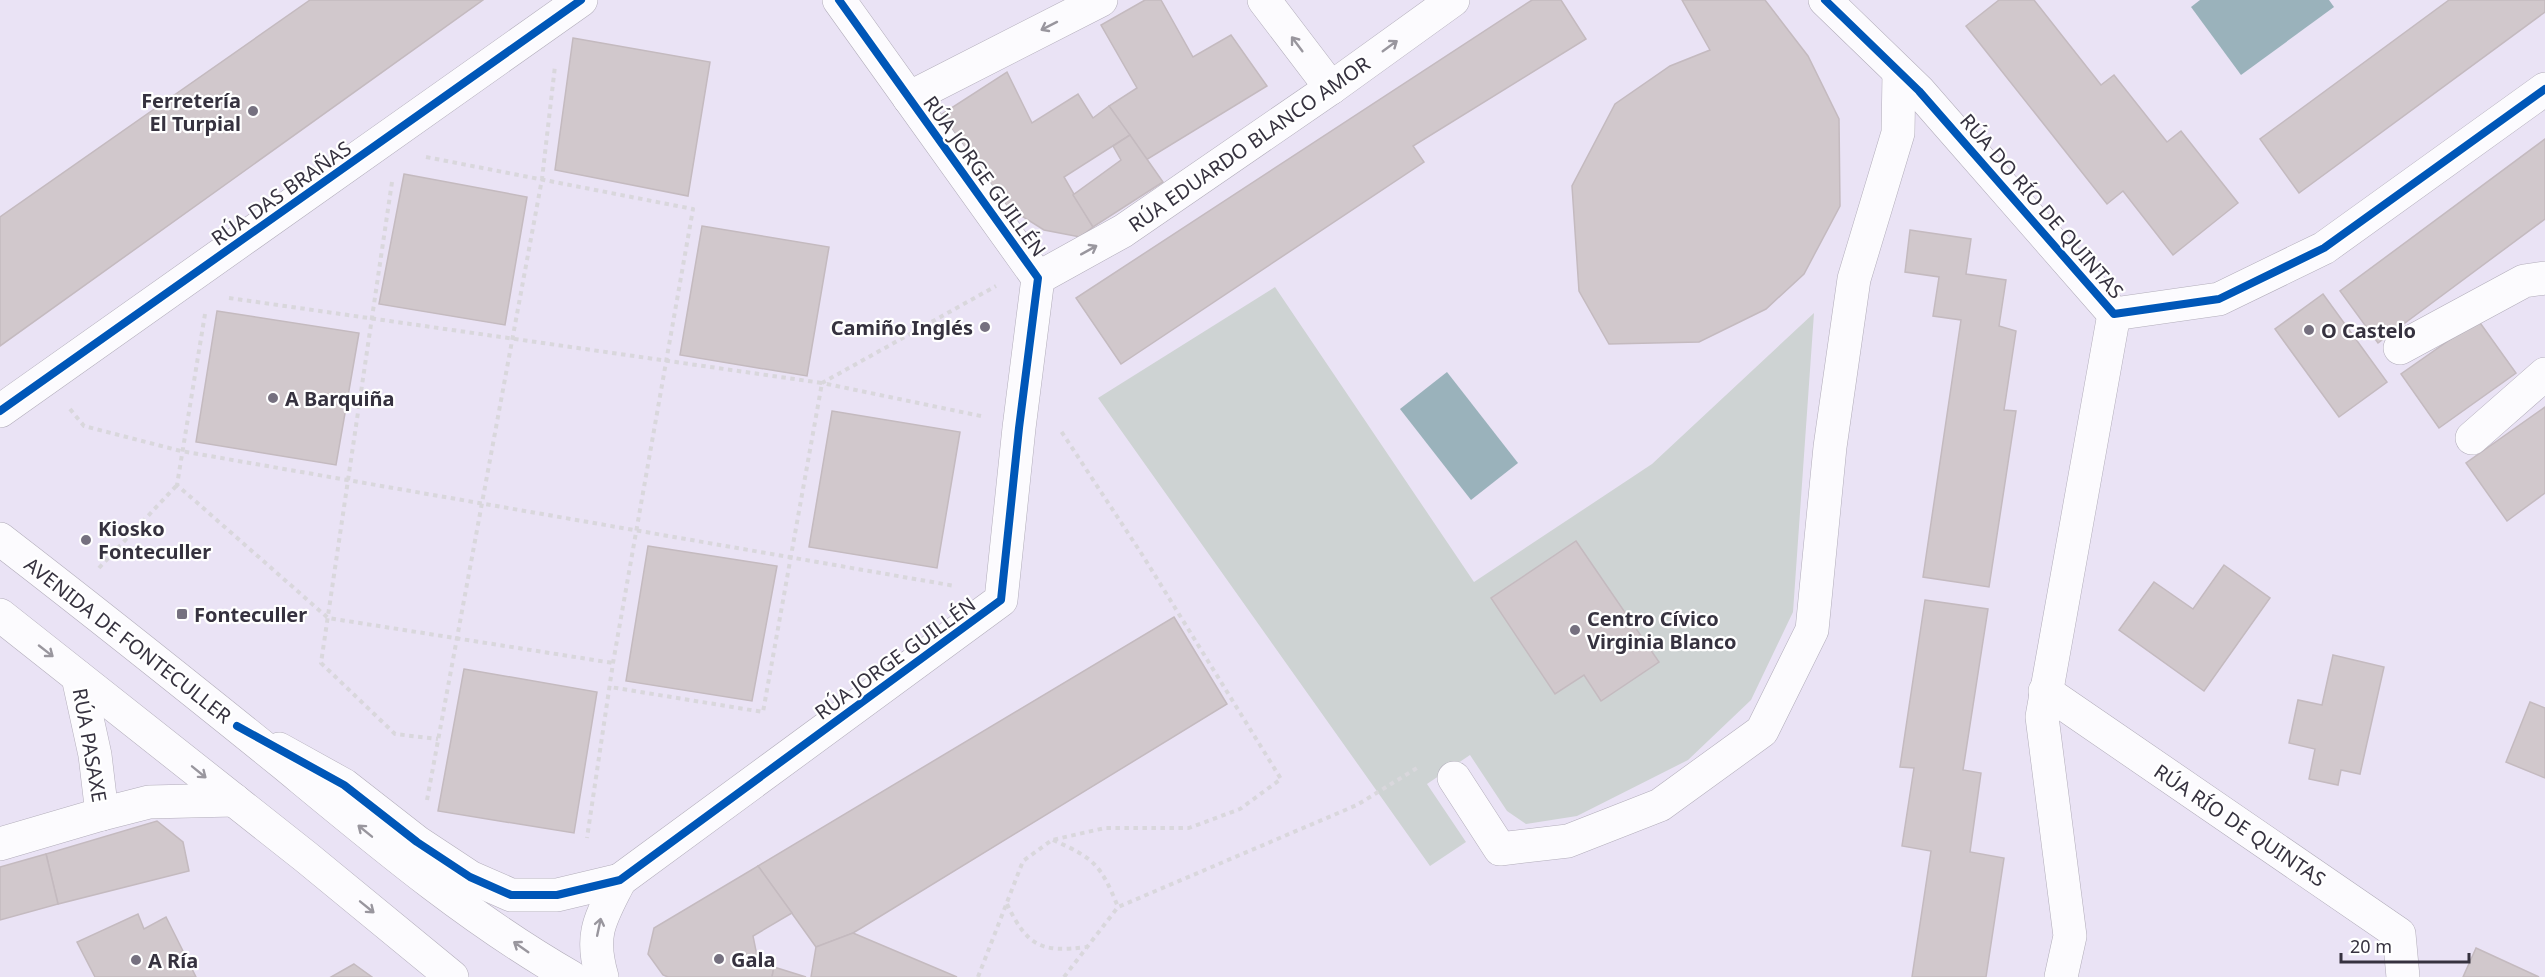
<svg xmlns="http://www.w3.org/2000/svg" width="2545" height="977" font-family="'Noto Sans',sans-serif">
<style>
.green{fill:#ced3d3}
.water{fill:#9ab2bb}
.building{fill:#d1c8cc;stroke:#c4babf;stroke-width:1.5}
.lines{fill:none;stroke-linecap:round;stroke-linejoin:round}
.minor-casing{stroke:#b2adba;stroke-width:34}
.major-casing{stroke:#b2adba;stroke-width:34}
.path{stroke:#d9d7dc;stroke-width:4;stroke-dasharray:4.5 4.5;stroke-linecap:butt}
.minor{stroke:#fcfbfe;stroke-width:33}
.major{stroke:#fcfbfe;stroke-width:33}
.cycleway-casing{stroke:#fff;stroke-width:11}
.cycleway{stroke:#0057b8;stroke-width:8}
.oneway{stroke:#99969e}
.poi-dot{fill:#75707f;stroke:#fff;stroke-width:2}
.labels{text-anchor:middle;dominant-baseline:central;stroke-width:4.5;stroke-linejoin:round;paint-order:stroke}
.poi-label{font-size:20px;font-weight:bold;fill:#36323f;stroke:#fff;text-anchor:start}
.street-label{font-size:20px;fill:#36323f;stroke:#fff}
</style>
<rect width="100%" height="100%" fill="#eae3f5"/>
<polygon class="green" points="1275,287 1474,582 1652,464 1814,313 1793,612 1751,700 1688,760 1577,816 1526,824 1507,811 1470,755 1427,784 1466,842 1430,866 1098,398"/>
<g class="water">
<polygon points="2200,0 2329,0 2334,7 2241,75 2191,7"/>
<polygon points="1447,372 1518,463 1471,500 1400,409"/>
</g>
<g class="building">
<polygon points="310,0 483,0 0,346 0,217"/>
<polygon points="1145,0 1161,0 1193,57 1231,35 1267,86 1146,160 1109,106 1137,88 1101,25"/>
<polygon points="1532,0 1561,0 1586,39 1413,146 1424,162 1121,364 1076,298"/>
<polygon points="1765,0 1808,56 1839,119 1840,206 1804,274 1766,309 1699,342 1609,344 1579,291 1572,186 1615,104 1670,66 1710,50 1682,0"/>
<polygon points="1999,0 2034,0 2101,85 2114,75 2167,142 2181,131 2238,203 2173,255 2123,191 2107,204 1966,26"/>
<polygon points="2449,0 2545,0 2545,12 2299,193 2260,139"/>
<polygon points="573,38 710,62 688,196 555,170"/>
<polygon points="1007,72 1032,123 1078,94 1093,118 1109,106 1130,135 1064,177 1093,227 1080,237 1044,230 990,196 942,114"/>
<polygon points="1130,135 1163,182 1093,227 1073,195 1121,160 1113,146"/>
<polygon points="2545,139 2545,219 2378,343 2340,291"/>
<polygon points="404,174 527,197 505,325 379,304"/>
<polygon points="702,226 829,247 807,376 680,355"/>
<polygon points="1910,230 1971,239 1966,274 2006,280 1999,326 2016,331 2004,410 2016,411 1989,587 1923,577 1961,320 1933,316 1939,277 1905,272"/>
<polygon points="2323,294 2387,382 2339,417 2275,329"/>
<polygon points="217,311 359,333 336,465 196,442"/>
<polygon points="2478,320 2516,373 2439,428 2401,374"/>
<polygon points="2545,407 2545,493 2507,521 2466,463"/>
<polygon points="832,411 960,432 937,568 809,547"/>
<polygon points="1576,541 1659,662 1601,701 1584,675 1555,694 1491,598"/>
<polygon points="648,546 777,566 752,701 626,681"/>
<polygon points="2224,565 2270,598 2204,691 2119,630 2154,582 2193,609"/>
<polygon points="1925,600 1988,609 1963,770 1981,773 1970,852 2004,858 1986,977 1912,977 1931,851 1902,846 1914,768 1900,767"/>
<polygon points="1174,617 1227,704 853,933 816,947 758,866"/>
<polygon points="2333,655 2384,667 2360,774 2341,770 2338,785 2309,779 2315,749 2289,743 2298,700 2322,705"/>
<polygon points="464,669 597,692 574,833 438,811"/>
<polygon points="2530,702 2545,708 2545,778 2506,762"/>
<polygon points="157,821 183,842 189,871 58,904 46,854"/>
<polygon points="46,854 58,904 0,920 0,867"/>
<polygon points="758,866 792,913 753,936 757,956 774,967 772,977 668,977 663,975 648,954 654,928"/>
<polygon points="138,914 144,929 166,917 196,977 95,977 77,942"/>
<polygon points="853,933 957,977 811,977 816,947"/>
<polygon points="2476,948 2539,977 2463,977"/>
<polygon points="354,964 372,977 331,977"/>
<polygon points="774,967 806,977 772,977"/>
</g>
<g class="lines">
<g class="minor-casing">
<g id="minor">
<polyline points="1264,0 1331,88"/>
<polyline points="1825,0 1919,91 2114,314 2219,299 2324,248 2545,89"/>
<polyline points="909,98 1101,0"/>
<polyline points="1038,278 1123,231 1331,88 1453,0"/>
<polyline points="2400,348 2524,281 2545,278"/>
<polyline points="0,411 581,0"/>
<polyline points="2472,438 2545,374"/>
<polyline points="78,677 95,755 102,814 149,802 234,800"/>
<polyline points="2045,691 2399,934 2403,977"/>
<polyline points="279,749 344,785 417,842 470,877 511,895 557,895 620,880 1001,600 1019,428 1038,278 839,0"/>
<polyline points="1454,778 1500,849 1568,841 1660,805 1762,731 1812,630 1830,447 1854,279 1898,133 1899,73"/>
<polyline points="0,844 102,814"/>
<path d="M602,977C589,933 601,918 620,880"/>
<polyline points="2061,977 2070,936 2042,717 2114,314"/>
</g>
</g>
<g class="major-casing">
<g id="major">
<path d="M0,539C96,613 190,688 284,764C376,840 468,918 571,977"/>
<polyline points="0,615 306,857 452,977"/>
</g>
</g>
<g class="path">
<polyline points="426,157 693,209 613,663 587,838"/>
<polyline points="392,182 321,663 395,734 438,739"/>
<polyline points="229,298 822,383 763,712 610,687"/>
<polyline points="205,314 177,485 328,618 613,663"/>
<polyline points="70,409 84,426 181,451 955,586"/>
<polyline points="981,416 822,383 996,286"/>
<polyline points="99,568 177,485"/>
<polyline points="427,800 542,179 555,66"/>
<path d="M1053,840C1094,858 1101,865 1118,907"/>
<path d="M1007,904C1027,946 1041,953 1086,947"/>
<polyline points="978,977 1023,861 1052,840 1105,828 1189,828 1240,809 1281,779 1143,556 1061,431 1058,431"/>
<polyline points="1064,977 1118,907 1357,805 1417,768"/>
</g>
<use href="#minor" class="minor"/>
<use href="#major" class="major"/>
<g class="cycleway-casing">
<g id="cycleway">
<polyline points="1825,0 1919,91 2114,314 2219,299 2324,248 2545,89"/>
<polyline points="0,411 581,0"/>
<polyline points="237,726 344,785 417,842 470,877 511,895 557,895 620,880 1001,600 1019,428 1038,278 839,0"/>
</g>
</g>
<use href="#cycleway" class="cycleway"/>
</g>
<defs><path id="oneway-shaft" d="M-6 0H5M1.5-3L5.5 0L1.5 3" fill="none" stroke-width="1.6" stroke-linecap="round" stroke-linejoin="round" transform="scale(1.5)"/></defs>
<g class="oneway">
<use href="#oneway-shaft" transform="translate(1049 26) rotate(153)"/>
<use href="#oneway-shaft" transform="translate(1297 44) rotate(-127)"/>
<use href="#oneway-shaft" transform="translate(1390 46) rotate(-36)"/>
<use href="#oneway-shaft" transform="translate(1089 250) rotate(-29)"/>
<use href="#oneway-shaft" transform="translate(46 651) rotate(38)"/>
<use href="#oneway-shaft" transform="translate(199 772) rotate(39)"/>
<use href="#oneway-shaft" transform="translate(365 831) rotate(-141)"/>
<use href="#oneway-shaft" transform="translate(367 907) rotate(39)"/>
<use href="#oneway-shaft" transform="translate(599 927) rotate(-78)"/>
<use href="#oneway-shaft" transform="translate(521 947) rotate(-145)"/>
</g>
<g class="poi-dot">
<circle cx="253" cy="111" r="6"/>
<circle cx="985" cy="327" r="6"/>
<circle cx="2309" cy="330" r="6"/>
<circle cx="273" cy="398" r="6"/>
<circle cx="86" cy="540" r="6"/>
<rect x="176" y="608" width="12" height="12" rx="3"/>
<circle cx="1575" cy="630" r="6"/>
<circle cx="719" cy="959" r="6"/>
<circle cx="136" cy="960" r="6"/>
</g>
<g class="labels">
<g class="poi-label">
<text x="241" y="100" text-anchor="end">Ferretería<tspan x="241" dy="23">El Turpial</tspan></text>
<text x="973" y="327" text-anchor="end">Camiño Inglés</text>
<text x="2321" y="330">O Castelo</text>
<text x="285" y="398">A Barquiña</text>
<text x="98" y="528">Kiosko<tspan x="98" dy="23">Fonteculler</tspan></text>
<text x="194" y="614">Fonteculler</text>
<text x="1587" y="618">Centro Cívico<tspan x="1587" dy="23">Virginia Blanco</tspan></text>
<text x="731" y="959">Gala</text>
<text x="148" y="960">A Ría</text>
</g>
<g class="street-label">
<text transform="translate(1249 144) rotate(-35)">RÚA EDUARDO BLANCO AMOR</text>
<text transform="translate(985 176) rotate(54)">RÚA JORGE GUILLÉN</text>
<text transform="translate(281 193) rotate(-35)">RÚA DAS BRAÑAS</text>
<text transform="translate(2042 206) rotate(49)">RÚA DO RÍO DE QUINTAS</text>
<text transform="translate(128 640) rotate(38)">AVENIDA DE FONTECULLER</text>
<text transform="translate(895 658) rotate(-36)">RÚA JORGE GUILLÉN</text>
<text transform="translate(90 745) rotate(80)">RÚA PASAXE</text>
<text transform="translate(2240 825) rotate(34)">RÚA RÍO DE QUINTAS</text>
</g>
</g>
<path d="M2341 953v9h128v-9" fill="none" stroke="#36323f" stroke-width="3"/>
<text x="2350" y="953" font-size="18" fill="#36323f" stroke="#ffffff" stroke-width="4.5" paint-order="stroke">20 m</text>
</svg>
